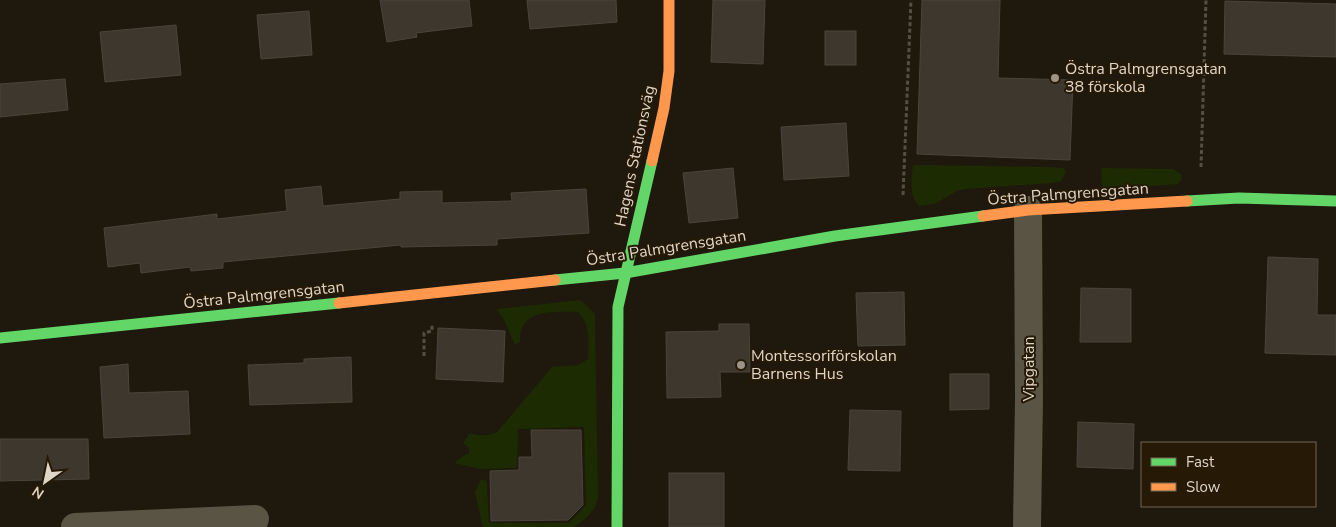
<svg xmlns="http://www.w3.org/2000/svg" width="1336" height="527" font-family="'Nunito Sans',sans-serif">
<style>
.green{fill:#1c2b02}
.building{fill:#3d372d;stroke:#4a453c}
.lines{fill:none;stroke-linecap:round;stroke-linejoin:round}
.path{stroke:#554f43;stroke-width:3;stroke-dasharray:4 2.5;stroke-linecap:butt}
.street{stroke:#5a5444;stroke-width:28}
.fast{stroke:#63d668;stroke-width:11}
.slow{stroke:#ff974d;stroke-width:11}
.poi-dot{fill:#9c9488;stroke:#261a06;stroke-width:2}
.labels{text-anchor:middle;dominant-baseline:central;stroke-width:4;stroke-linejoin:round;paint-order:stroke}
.poi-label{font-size:16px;fill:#dfd6ca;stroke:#261a06;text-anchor:start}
.street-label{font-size:16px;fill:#dfd6ca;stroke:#261a06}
</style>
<rect width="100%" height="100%" fill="#1f180d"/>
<g class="green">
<path d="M913,165L1049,167L1064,168L1066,173L1061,181L1052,183L965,189L957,191L935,204L919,206C909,195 911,179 913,165Z"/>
<polygon points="1103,168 1173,169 1181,174 1182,179 1178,184 1102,190 1101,170"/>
<path d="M581,300L595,314L598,497C595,512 586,519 574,527H484L482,525L475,492L481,479L487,481L489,523H569L586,505L584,427L518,429L517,468L480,469L454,463L463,456L469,453V448L463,443L470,433C481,437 487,436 497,432L552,367L578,365L588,359C588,342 591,325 578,312C553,312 519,308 520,342L515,345L503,318L496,309Z"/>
</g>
<g class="building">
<polygon points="380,0 469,0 472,26 416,33 417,37 387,42"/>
<polygon points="527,0 616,0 617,22 530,29"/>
<polygon points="713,0 765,0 763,64 711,62"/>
<polygon points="922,0 1000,0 998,78 1073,80 1070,160 917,154"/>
<polygon points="1225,1 1336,4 1336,57 1224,54"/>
<polygon points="309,11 312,55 261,59 257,15"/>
<polygon points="176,25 181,75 105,82 100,32"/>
<rect x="825" y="31" width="31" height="34"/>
<polygon points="65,79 68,110 0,117 0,84"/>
<polygon points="846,123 849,176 784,180 781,127"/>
<polygon points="733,168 738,218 689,223 683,173"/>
<polygon points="321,186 323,206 400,199 400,192 442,191 442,203 512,201 511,193 586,189 589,233 497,239 497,245 401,247 401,245 223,262 223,268 191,271 190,267 141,273 140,263 108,267 104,228 217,214 217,219 287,211 285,190"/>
<polygon points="1268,257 1318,259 1317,315 1336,315 1336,355 1265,353"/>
<polygon points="1081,288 1131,289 1131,342 1080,342"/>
<polygon points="904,292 905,345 858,346 856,293"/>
<polygon points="719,324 749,324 750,372 720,372 721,397 667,398 666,332 719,331"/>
<polygon points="438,328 505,331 503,382 436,379"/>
<polygon points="351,357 352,402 250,405 248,365 304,363 304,359"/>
<polygon points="128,364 129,393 188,391 190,434 104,438 100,367"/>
<polygon points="950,374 989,374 989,409 950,410"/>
<polygon points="850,410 901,411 900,471 848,470"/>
<polygon points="1078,422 1134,424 1133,469 1077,467"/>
<polygon points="531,430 581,430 583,505 568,520 491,521 490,471 519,470 519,457 532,457"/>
<polygon points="0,439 88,439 89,479 0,481"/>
<rect x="669" y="473" width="55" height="54"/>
</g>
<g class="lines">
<g class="path">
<polyline points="1201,167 1206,0"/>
<polyline points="903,195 911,0"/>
<polyline points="424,356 424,333 432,331 432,325"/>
</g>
<g class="street">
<polyline points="75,527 255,519"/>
<polyline points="1027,527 1029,399 1028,210"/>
</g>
<g class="fast">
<polyline points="1187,201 1239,198 1336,201"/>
<polyline points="555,280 625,273 835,236 983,216"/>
<polyline points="0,338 339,303"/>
<polyline points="617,527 618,307 652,161"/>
</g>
<g class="slow">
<polyline points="652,161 664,108 669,71 669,0"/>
<polyline points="983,216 1028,210 1187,201"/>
<polyline points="339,303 555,280"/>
</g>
</g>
<g class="poi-dot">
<circle cx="1055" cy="78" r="5"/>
<circle cx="741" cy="365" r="5"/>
</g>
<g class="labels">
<g class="poi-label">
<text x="1065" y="69">Östra Palmgrensgatan<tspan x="1065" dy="18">38 förskola</tspan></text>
<text x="751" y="356">Montessoriförskolan<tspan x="751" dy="18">Barnens Hus</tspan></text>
</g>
<g class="street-label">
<text transform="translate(635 156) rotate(-78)">Hagens Stationsväg</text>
<text transform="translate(1068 194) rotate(-4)">Östra Palmgrensgatan</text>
<text transform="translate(666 248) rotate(-9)">Östra Palmgrensgatan</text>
<text transform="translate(264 295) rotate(-6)">Östra Palmgrensgatan</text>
<text transform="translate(1029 369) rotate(-90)">Vipgatan</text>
</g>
</g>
<rect x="1141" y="442" width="175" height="65" fill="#261a06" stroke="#706554"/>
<rect x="1151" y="458" width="25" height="8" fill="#63d668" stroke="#706554"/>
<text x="1186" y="467" font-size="15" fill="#dfd6ca">Fast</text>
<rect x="1151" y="483" width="25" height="8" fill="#ff974d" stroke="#706554"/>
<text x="1186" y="492" font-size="15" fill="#dfd6ca">Slow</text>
<g transform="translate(45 482) rotate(213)" stroke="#261a06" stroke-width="4" paint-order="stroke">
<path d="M0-4L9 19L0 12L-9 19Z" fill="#dfd6ca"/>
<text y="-8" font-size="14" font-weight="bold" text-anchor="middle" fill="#dfd6ca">N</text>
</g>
</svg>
